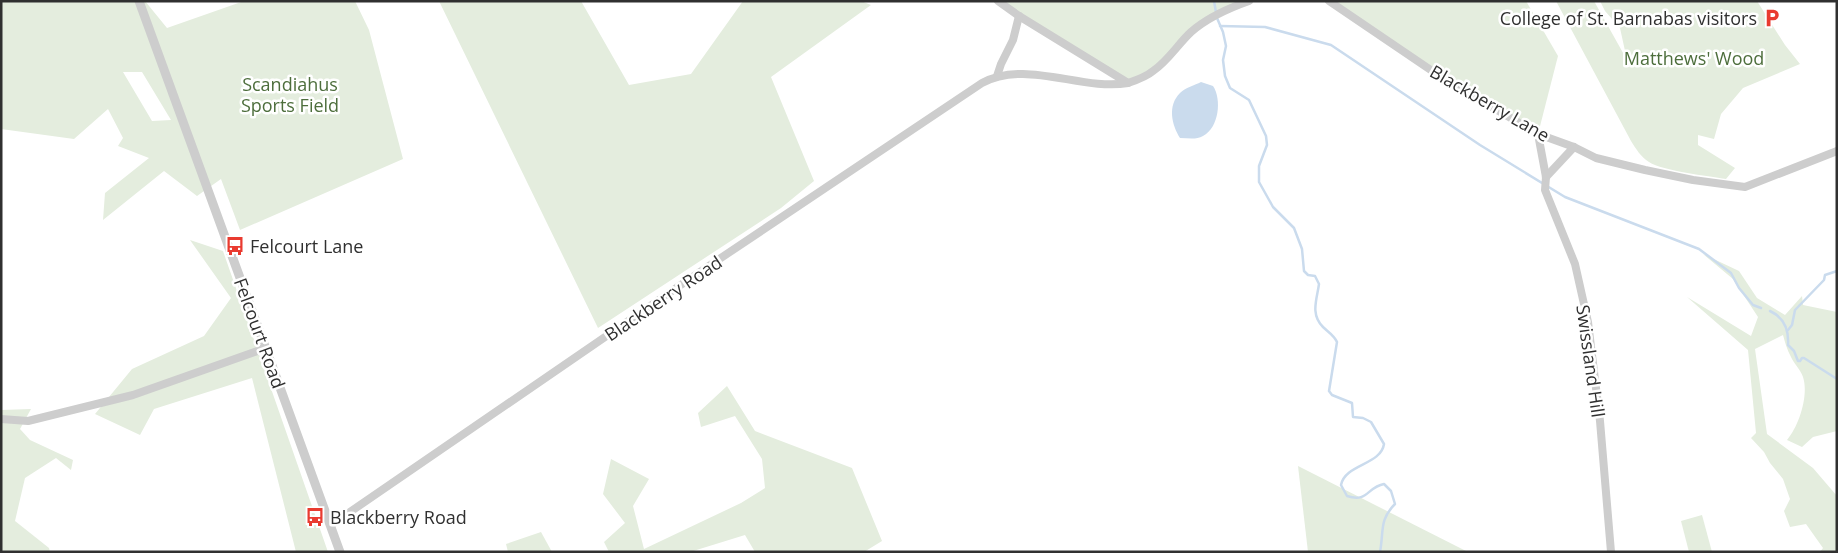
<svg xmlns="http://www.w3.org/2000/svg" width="1838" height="553" font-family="'Open Sans',sans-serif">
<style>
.green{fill:#e4edde;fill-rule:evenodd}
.water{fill:#cadbed}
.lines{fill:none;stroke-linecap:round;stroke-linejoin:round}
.stream{stroke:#cadbed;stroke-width:2.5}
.minor{stroke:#cdcdcd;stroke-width:8}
.tertiary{stroke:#cdcdcd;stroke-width:9}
.labels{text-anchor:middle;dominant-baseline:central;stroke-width:5;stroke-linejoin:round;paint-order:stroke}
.poi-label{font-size:18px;fill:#303030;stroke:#fff;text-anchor:start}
.park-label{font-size:18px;fill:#4d6e3c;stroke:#fff}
.street-label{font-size:18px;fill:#303030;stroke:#fff}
</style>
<rect width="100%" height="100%" fill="#fff"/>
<g class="green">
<path d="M1,1H145L167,28L244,1H355L369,30L403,159L240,230L221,179L197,196L164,171L103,220L105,193L149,158L118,146L123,138L108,109L74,139L1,129ZM123,72H142L171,120L152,121Z"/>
<polygon points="439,1 581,1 629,85 691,74 743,1 861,1 871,5 771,77 814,181 781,208 598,328"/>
<polygon points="998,1 1249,1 1202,24 1163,63 1128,83"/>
<polygon points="1329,1 1526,1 1558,56 1538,134 1444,79"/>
<path d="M1556,1H1594L1627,60L1620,28L1605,11L1600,1H1757L1785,45L1800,64L1743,88L1721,114L1714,139L1698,135V145L1735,168L1726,179C1708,176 1663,171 1649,162C1641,157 1636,149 1631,141Z"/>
<polygon points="190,240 223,251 328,552 296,552 252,378 154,409 140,435 95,414 132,369 204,336 231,298"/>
<path d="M1703,254L1739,271L1757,298L1785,315L1802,296L1803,305L1837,312V431L1813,437L1802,447L1787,440C1799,426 1809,395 1803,377C1801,370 1794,364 1791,357C1787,350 1785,342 1783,335L1755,349L1767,434L1813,468L1837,496L1836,552H1820L1823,548L1806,524L1790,527L1784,511L1790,499L1783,479L1770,463L1764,452L1751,438L1756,433L1748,350L1687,297L1751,336L1758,317L1733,279Z"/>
<polygon points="727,386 755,431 852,468 882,541 864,552 755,552 745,535 690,552 609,552 604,542 625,523 603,494 611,459 649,479 633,506 644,549 741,503 765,488 762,459 735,416 701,427 698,413"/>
<polygon points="31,409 20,429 30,440 73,460 71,470 56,458 25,478 15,521 49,548 50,552 1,552 1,410"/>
<polygon points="1298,466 1468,552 1308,552"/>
<polygon points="1702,515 1712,552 1689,552 1681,521"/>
<polygon points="541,532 552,552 508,552 506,544"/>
</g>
<path class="water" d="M1201,82L1213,86C1222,99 1219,128 1203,136C1196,140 1188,138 1180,138C1172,125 1167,106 1180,93C1185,88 1195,85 1201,82Z"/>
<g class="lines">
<g class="stream">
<path d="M1214,1L1217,18L1223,32L1226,46L1223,60L1225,76L1230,88L1249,100L1266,136L1267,145L1259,166V182L1273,207L1294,228L1302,249L1304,271L1308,275L1315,276L1319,284C1317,299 1310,314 1323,327C1328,332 1334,335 1337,342L1329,391L1332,395L1352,403L1353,417L1363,418L1371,422L1384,444C1381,465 1345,464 1341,485L1347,496C1368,503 1367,487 1384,484L1391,491L1395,504C1379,520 1384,531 1380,552"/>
<polyline points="1220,26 1265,27 1331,45 1480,145 1565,197 1699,249 1731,273 1739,288 1753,305 1761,308"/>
<path d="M1770,311C1785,318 1789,330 1788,345L1794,351L1798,361H1800L1802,358H1804L1837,379"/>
<polyline points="1788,330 1792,325 1795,310 1824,280 1825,275 1837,271"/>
</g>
<g class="minor">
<path d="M998,1L1019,16L1128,83C1137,80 1146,77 1153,71C1168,61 1178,44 1191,32C1207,18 1229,8 1249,1"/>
<polyline points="1329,1 1444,79 1538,134 1574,147 1596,158 1645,170 1693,180 1745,187 1837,151"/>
<polyline points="997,76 1001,64 1013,40 1019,16"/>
<polyline points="1538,134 1546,177 1545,190 1575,264 1588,322 1600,421 1611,552"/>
<polyline points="1546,177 1574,147"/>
<polyline points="1,419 28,421 133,395 266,348"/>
<path d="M331,525L688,280L982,83C1026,59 1081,91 1128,83"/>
</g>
<polyline class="tertiary" points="139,1 340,552"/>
</g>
<defs>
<g id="parking-bare" transform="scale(1.5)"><path d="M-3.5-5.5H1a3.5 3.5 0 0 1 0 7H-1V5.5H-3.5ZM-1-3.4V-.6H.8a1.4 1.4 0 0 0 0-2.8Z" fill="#e93b30" stroke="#fff" stroke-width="2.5" paint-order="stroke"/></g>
<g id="bus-bare" transform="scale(1.5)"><path d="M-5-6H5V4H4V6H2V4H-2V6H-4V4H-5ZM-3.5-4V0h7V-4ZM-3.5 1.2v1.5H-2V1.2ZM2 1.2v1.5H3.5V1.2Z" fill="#e93b30" stroke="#fff" stroke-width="2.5" paint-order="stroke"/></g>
</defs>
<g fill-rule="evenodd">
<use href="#parking-bare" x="1772" y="18"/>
<use href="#bus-bare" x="235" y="246"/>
<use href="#bus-bare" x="315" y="517"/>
</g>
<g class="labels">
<g class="poi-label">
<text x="1757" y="18" text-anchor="end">College of St. Barnabas visitors</text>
<text x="250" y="246">Felcourt Lane</text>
<text x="330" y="517">Blackberry Road</text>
</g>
<g class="park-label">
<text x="1694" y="58">Matthews' Wood</text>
<text x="290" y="84">Scandiahus<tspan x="290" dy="21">Sports Field</tspan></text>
</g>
<g class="street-label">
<text transform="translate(1490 103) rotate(30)">Blackberry Lane</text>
<text transform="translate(663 298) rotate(-34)">Blackberry Road</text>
<text transform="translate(260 333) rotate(70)">Felcourt Road</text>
<text transform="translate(1591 361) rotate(82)">Swissland Hill</text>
</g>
</g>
<rect width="1838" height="553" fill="none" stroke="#303030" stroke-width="5"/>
</svg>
